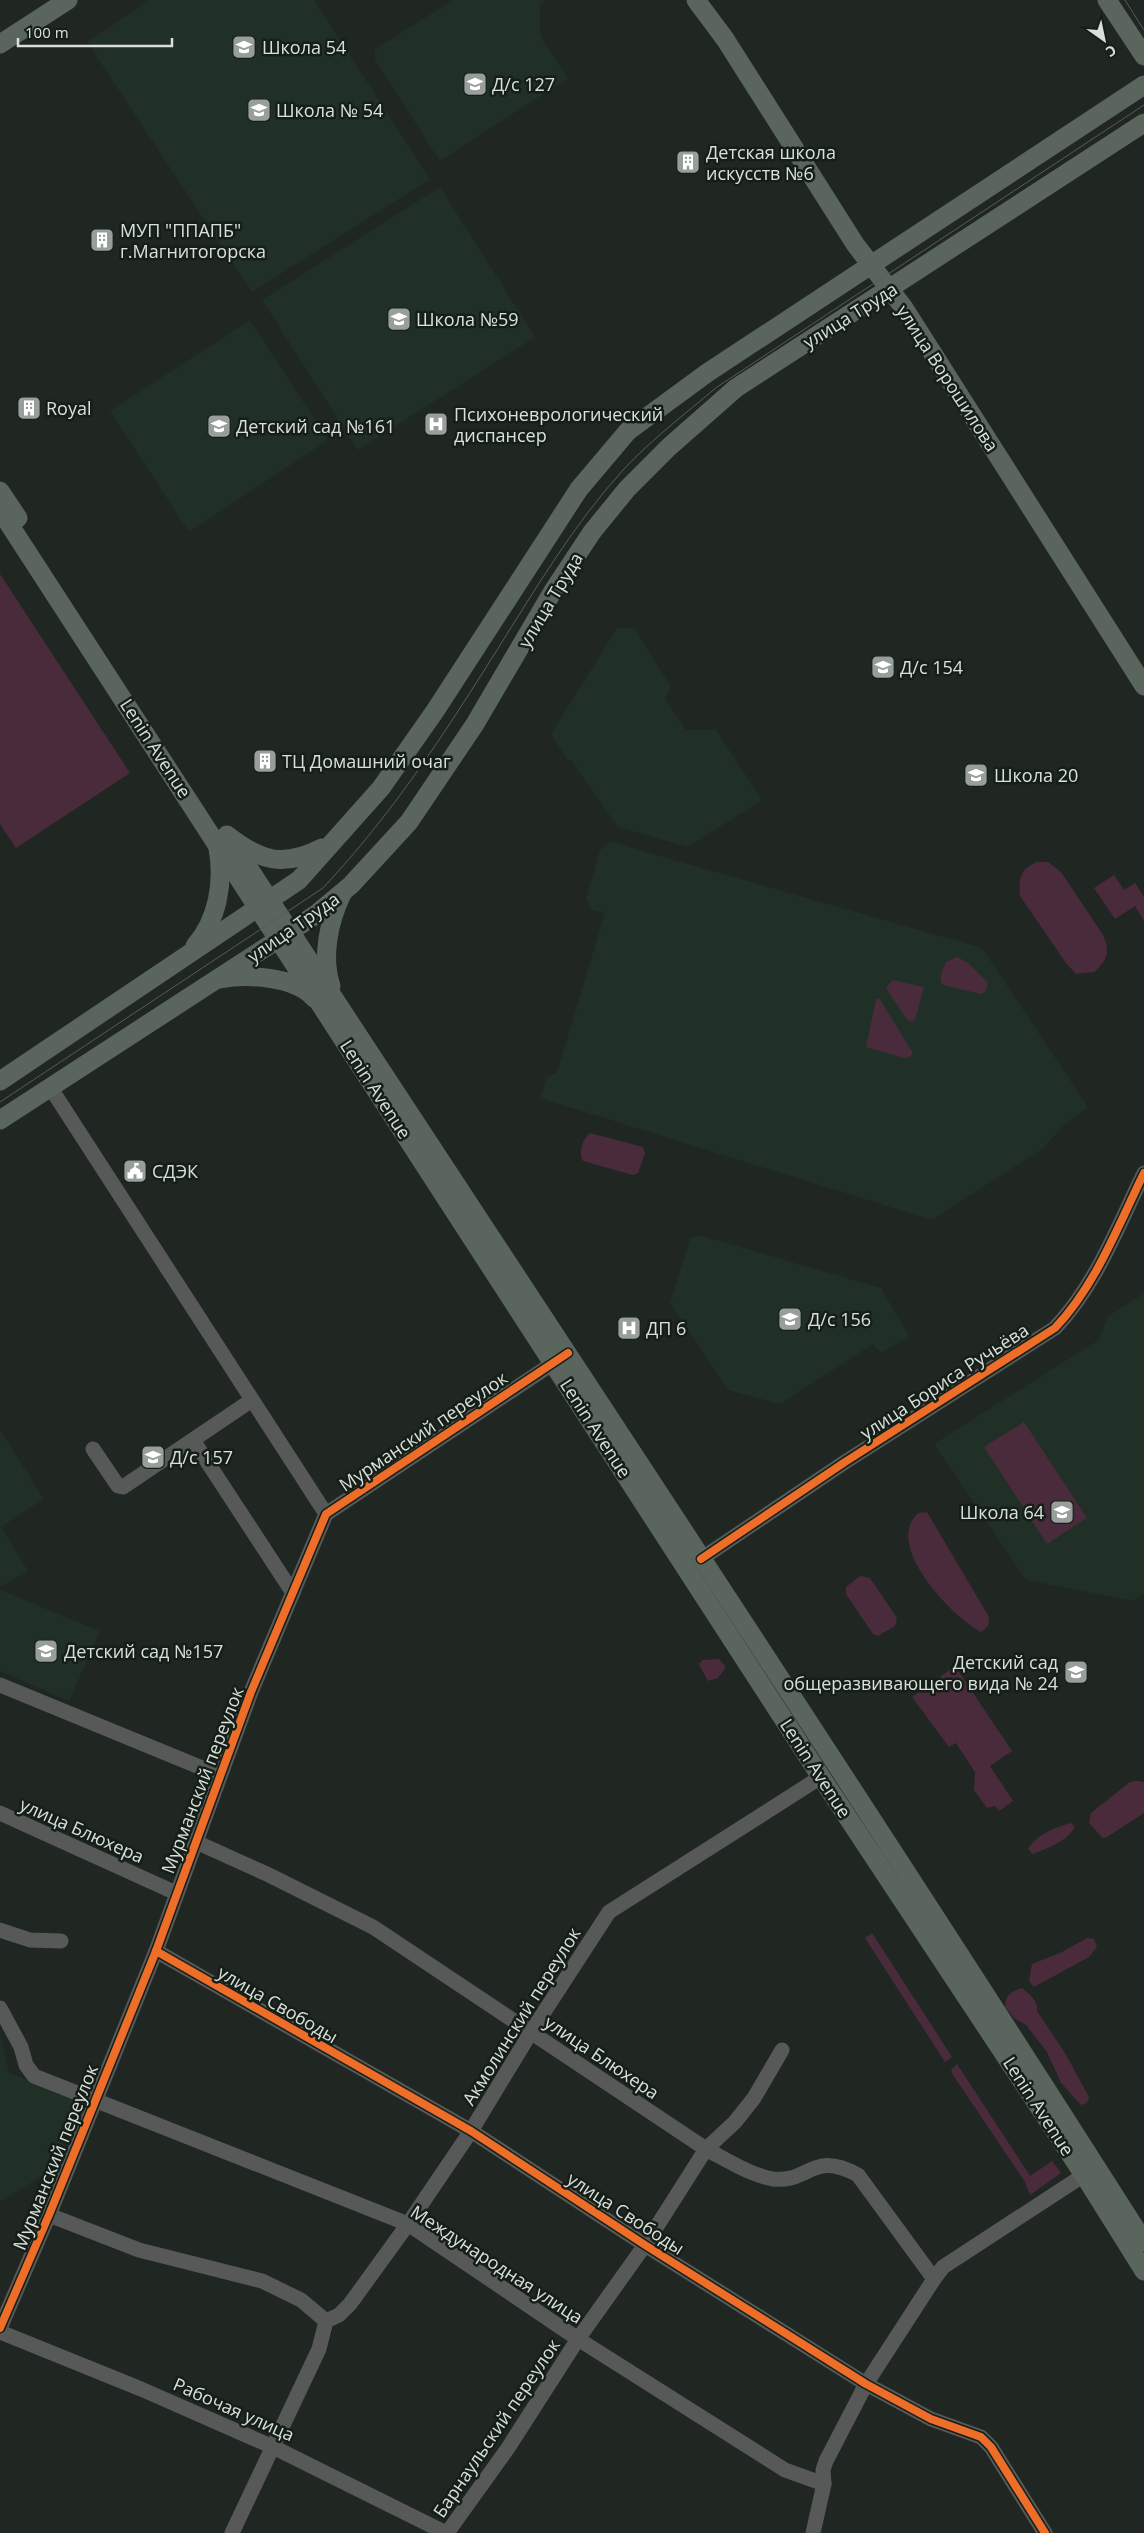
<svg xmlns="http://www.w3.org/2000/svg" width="1144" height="2533" font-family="'Open Sans',sans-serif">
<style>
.built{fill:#213026}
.green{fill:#4a2b3b}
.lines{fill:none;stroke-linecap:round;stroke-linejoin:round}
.minor{stroke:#565957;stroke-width:15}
.major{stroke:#5a655e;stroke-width:19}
.tram{stroke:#575c58;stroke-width:1}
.cycleway-casing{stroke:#151f18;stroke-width:11}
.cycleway{stroke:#ee6e29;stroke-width:8}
.labels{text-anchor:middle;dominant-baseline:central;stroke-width:5;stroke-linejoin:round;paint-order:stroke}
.poi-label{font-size:18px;fill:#d9e0db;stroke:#151f18;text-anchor:start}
.street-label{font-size:18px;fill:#d9e0db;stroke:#151f18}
</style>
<rect width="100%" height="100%" fill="#202622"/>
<g class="built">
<polygon points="149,0 314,0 430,179 252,292 87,42"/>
<polygon points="453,0 546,0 540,4 540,36 568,78 440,161 375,60 375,49"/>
<polygon points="440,187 535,337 358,450 262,300"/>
<polygon points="250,320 328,440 189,532 110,411"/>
<polygon points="617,628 634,628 671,687 665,699 686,730 716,730 762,800 688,847 618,827 571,760 568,761 551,734"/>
<polygon points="611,842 982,948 1088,1107 1063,1126 1042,1149 932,1220 540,1098 546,1078 557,1072 605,913 592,910 586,898 600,850"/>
<polygon points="698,1235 881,1288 909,1336 881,1353 873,1344 780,1404 728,1390 670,1303 690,1239"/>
<polygon points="1144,1293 1144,1593 1133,1601 1026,1580 934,1444 1100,1339 1107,1317"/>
<polygon points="0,1430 44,1499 1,1527 28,1571 0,1587"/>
<polygon points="0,1590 100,1631 69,1701 0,1671"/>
<polygon points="0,2036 9,2073 80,2100 53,2169 0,2202"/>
</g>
<g class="green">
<polygon points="0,574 130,773 16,848 0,824"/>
<path d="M1037,862H1048L1061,872L1103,935C1110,951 1108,960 1094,972L1076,974L1066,963L1020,896C1018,879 1021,868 1037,862Z"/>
<polygon points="1114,875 1124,890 1135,883 1144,897 1144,921 1135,906 1115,919 1094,888"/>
<path d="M957,957L968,963L988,983L985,992L981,994L943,985C937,978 944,969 946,962Z"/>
<polygon points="893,980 924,987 915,1020 910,1022 906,1018 886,988"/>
<polygon points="879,998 913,1053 910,1057 904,1058 866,1047 876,1000"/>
<path d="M590,1133L643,1147L645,1153L638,1173L633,1175L583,1161C578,1152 583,1139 590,1133Z"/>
<polygon points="1024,1422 1087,1518 1047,1544 984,1447"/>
<path d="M927,1512L989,1617L988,1626L981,1632C952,1617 883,1545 918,1513Z"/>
<polygon points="860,1576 870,1578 897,1618 895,1626 878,1636 873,1634 846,1594 846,1587"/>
<polygon points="719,1659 726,1667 718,1678 708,1681 699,1665 702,1660"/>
<polygon points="955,1666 1012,1751 990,1766 1013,1801 999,1811 995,1806 987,1808 974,1790 975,1772 956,1743 949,1747 912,1697"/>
<polygon points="1136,1781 1144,1782 1144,1813 1107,1837 1103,1838 1089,1823 1091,1813 1130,1782"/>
<path d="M1071,1823L1075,1827C1066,1842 1048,1848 1033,1854L1028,1849C1037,1834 1056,1827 1071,1823Z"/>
<polygon points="872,1933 952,2057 945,2062 865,1938"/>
<polygon points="1087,1938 1094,1939 1097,1947 1089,1957 1034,1987 1029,1981 1032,1964 1060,1953"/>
<path d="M1022,1988C1030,1995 1038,2000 1037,2011L1065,2053L1089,2097L1087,2103L1081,2105L1061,2083L1047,2052L1026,2025L1015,2019L1005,2007C1006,1994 1010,1992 1022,1988Z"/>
<polygon points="957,2064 1030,2176 1052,2161 1061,2173 1030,2195 1025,2182 953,2075 951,2070"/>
</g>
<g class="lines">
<g class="minor">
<polyline points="50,1087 326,1514"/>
<polyline points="193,1440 293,1593"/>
<polyline points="93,1449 118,1486 123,1487 252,1400"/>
<path d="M701,1559L845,1462L1055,1328C1096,1285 1118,1226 1144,1173"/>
<polyline points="0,1685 219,1775"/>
<polyline points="0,1813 176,1893"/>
<path d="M196,1842L269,1875L373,1927L706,2149C727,2160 750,2175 773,2179C810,2183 812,2150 858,2175L934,2279"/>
<polyline points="0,1930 30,1940 61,1941"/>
<polyline points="156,1951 471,2131 645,2245 866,2384 931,2419 981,2437 991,2447 1045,2533"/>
<polyline points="0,2008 21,2047 26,2065 34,2076 408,2224 578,2339 785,2470 824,2484"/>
<polyline points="49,2215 139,2250 262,2281 301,2300 326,2321"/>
<polyline points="326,2321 339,2315 350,2304 408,2224 471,2131 531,2032 609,1912 821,1777"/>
<polyline points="0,2328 49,2215 156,1951 251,1692 326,1514 561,1358"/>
<polyline points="0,2332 141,2389 273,2447 446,2533"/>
<polyline points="232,2533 319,2349 326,2321"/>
<polyline points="447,2533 508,2448 578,2339 645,2245 706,2149 735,2122 754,2098 782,2050"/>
<polyline points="813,2533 824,2484 823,2470 826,2461 866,2384 934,2279 943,2267 1084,2175"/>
</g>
<g class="major">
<polyline points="696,0 725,39 855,244 904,308 1144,686"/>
<polyline points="1107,0 1144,56"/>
<polyline points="0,44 68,0"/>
<polyline points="0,491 18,518"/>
<polyline points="0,510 821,1777 1084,2175 1144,2271"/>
<path d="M227,835C260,861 283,868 322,848"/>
<path d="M238,852C541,1315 847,1775 1144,2242"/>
<path d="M195,946C218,919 224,882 218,848"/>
<path d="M220,979C246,974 295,976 314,998"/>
<path d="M331,986C321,957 329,921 342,894"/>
<polyline points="0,1081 299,880 381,788 435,711 579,489 628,431 707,373 1144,85"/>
<polyline points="0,1120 291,931 315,915 351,885 409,822 475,724 553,591 592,532 627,489 669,447 736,388 1144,123"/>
</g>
<g class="tram">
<polyline points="1125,0 1144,30"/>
<path d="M0,1102L323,888C393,813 443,736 497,650C536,588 574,524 623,470C652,439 685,414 717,387L1144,105"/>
</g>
<g class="cycleway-casing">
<g id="cycleway">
<path d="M701,1559L845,1462L1055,1328C1096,1285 1118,1226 1144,1173"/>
<polyline points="156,1951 471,2131 645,2245 866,2384 931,2419 981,2437 991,2447 1045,2533"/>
<polyline points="0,2328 49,2215 156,1951 251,1692 326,1514 568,1353"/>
</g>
</g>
<use href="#cycleway" class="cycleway"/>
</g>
<defs>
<g id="school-square" transform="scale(1.25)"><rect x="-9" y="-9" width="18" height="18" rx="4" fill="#989f9a" stroke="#151f18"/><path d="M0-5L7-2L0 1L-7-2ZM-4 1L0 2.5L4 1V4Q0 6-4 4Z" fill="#fff"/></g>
<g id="building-square" transform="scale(1.25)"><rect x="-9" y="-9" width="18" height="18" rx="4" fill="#989f9a" stroke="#151f18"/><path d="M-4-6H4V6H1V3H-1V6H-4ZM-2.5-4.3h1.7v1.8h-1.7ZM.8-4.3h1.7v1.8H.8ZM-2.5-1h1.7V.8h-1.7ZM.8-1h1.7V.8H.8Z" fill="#fff"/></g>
<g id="hospital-square" transform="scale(1.25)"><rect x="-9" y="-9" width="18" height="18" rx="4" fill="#989f9a" stroke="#151f18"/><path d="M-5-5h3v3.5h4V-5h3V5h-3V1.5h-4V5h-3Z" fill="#fff"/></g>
<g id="civic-square" transform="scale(1.25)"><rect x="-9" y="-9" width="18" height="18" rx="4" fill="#989f9a" stroke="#151f18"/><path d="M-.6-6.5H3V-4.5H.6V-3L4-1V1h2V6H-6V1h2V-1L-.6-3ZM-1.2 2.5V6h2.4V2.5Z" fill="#fff"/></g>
</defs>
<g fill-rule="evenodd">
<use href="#school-square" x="244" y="47"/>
<use href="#school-square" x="475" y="84"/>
<use href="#school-square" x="259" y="110"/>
<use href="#building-square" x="688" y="162"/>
<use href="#building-square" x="102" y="240"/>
<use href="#school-square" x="399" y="319"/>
<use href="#building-square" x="29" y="408"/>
<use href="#hospital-square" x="436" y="424"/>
<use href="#school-square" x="219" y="426"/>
<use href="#school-square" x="883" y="667"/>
<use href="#building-square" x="265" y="761"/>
<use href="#school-square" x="976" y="775"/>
<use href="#civic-square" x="135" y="1171"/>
<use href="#school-square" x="790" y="1319"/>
<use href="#hospital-square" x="629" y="1328"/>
<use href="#school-square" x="153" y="1457"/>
<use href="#school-square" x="1062" y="1512"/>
<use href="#school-square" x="46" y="1651"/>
<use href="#school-square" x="1076" y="1672"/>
</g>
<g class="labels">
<g class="poi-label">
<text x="262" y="47">Школа 54</text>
<text x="492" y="84">Д/с 127</text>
<text x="276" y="110">Школа № 54</text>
<text x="706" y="152">Детская школа<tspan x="706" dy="21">искусств №6</tspan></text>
<text x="120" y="230">МУП "ППАПБ"<tspan x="120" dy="21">г.Магнитогорска</tspan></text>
<text x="416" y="319">Школа №59</text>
<text x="46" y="408">Royal</text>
<text x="454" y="414">Психоневрологический<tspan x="454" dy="21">диспансер</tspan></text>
<text x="236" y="426">Детский сад №161</text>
<text x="900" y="667">Д/с 154</text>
<text x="282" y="761">ТЦ Домашний очаг</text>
<text x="994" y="775">Школа 20</text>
<text x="152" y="1171">СДЭК</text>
<text x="808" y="1319">Д/с 156</text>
<text x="646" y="1328">ДП 6</text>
<text x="170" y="1457">Д/с 157</text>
<text x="1044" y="1512" text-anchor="end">Школа 64</text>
<text x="64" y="1651">Детский сад №157</text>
<text x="1058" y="1662" text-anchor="end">Детский сад<tspan x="1058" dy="21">общеразвивающего вида № 24</tspan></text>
</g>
<g class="street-label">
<text transform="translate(850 315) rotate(-32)">улица Труда</text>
<text transform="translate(948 378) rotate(57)">улица Ворошилова</text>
<text transform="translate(550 600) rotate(-59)">улица Труда</text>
<text transform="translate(156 748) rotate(57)">Lenin Avenue</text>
<text transform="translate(293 927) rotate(-35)">улица Труда</text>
<text transform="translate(376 1089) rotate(57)">Lenin Avenue</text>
<text transform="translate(944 1381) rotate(-33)">улица Бориса Ручьёва</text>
<text transform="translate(596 1428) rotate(57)">Lenin Avenue</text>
<text transform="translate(423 1431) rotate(-34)">Мурманский переулок</text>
<text transform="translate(816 1768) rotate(57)">Lenin Avenue</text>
<text transform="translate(202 1780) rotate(-69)">Мурманский переулок</text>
<text transform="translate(82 1830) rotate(24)">улица Блюхера</text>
<text transform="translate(278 2004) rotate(30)">улица Свободы</text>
<text transform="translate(521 2016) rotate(-58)">Акмолинский переулок</text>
<text transform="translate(602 2057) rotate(34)">улица Блюхера</text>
<text transform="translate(1039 2106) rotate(57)">Lenin Avenue</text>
<text transform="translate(55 2157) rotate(-68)">Мурманский переулок</text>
<text transform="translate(626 2213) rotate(33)">улица Свободы</text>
<text transform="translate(497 2264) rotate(33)">Международная улица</text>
<text transform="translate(234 2409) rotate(24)">Рабочая улица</text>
<text transform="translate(496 2428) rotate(-56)">Барнаульский переулок</text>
</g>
</g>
<g transform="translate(1104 40) rotate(147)" stroke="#151f18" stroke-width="4" paint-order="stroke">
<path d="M0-4L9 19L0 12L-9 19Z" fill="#d9e0db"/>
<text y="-8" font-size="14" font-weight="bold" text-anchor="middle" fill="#d9e0db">С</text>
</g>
<path d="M18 38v8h154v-8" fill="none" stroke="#d9e0db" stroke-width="2.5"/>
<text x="25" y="38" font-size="15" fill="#d9e0db" stroke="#151f18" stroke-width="4" paint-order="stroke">100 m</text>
</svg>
